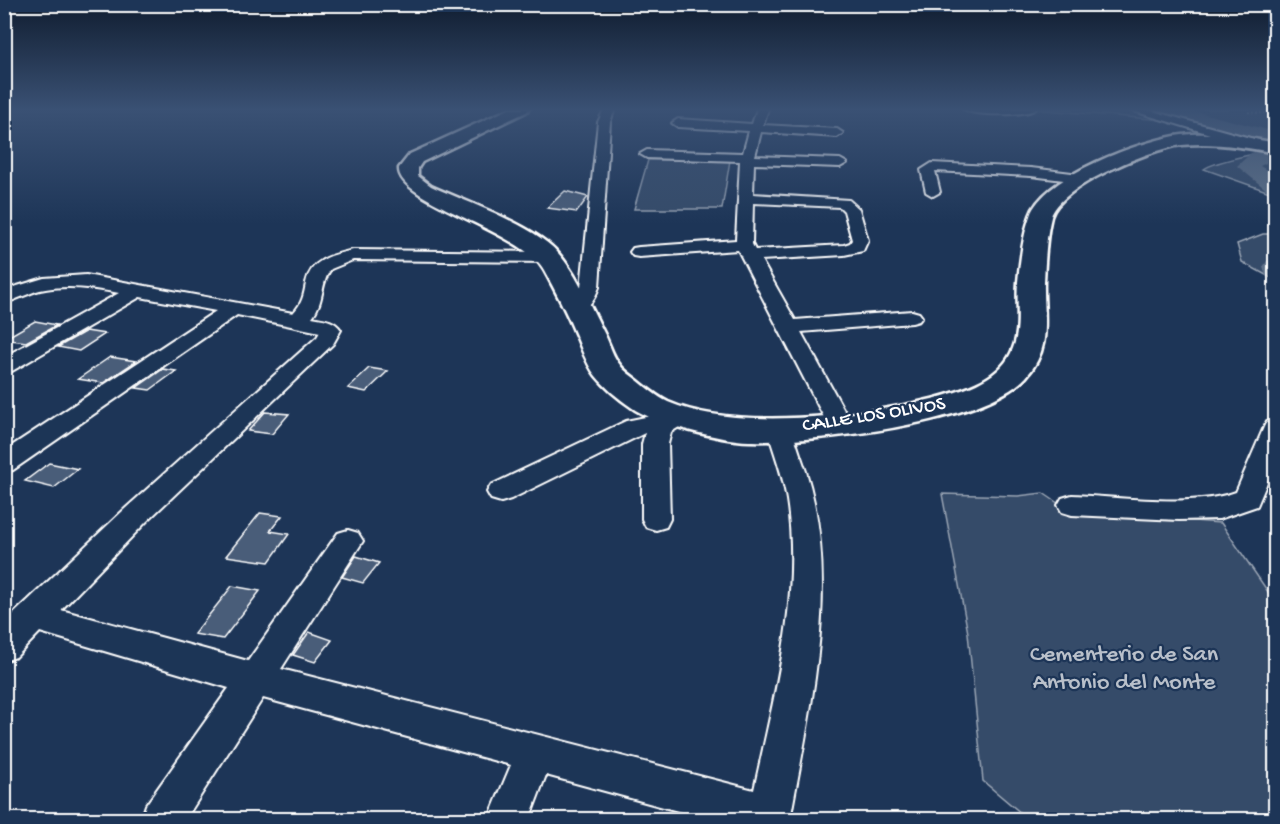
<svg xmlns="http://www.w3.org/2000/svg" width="1280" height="824" font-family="'Gochi Hand',sans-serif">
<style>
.green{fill:#364b69;stroke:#9aa5b4;stroke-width:1.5}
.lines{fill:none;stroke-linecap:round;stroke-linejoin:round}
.river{fill:#617289;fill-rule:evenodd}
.building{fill:#4a5d79;stroke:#fff;stroke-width:1.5}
.street-casing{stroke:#fff;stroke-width:4}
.secondary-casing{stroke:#fff;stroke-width:5}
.path{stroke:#fff;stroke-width:2;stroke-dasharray:2 2;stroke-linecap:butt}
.street{fill:#1d3557;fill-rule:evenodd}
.secondary{fill:#1d3557;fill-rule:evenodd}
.labels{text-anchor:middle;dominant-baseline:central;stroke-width:4.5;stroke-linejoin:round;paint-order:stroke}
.street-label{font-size:20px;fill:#fff;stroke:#1d3557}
.near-park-label{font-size:24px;fill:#b9c0ca;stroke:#1d3557}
</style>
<rect width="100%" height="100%" fill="#1d3557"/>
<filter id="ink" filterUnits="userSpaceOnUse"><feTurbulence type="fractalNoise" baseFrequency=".0167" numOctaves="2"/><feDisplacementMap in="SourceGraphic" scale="12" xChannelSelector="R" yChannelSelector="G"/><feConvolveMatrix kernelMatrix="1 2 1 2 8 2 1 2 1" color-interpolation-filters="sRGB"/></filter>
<g filter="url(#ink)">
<g class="green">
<path d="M1033,109H1275V194L1204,169C1215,161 1249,156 1265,151V146L1229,131L1174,121Z"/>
<polygon points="648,160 730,160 722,209 634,209"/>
<polygon points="1263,234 1275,234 1275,280 1242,262 1237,244"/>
<polygon points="1043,493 1071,512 1221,523 1275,602 1275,819 1028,819 983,781 968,633 942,494 1018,496"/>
</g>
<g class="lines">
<g class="river">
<polygon points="1159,109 1186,109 1276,132 1276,143 1161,113"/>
<polygon points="1276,147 1276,158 1260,166 1276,176 1276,192 1268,191 1237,166 1251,153"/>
<polygon points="1276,259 1276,278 1266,276 1263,267 1267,261"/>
</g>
</g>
<g class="building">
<polygon points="565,191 588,197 577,212 547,208"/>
<polygon points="35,321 57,325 26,342 4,339"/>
<polygon points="86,331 105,334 79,351 58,347"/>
<polygon points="110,357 136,361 103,383 78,379"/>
<polygon points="369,368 388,371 366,392 348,388"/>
<polygon points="163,369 176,371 150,390 136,388"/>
<polygon points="265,412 289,414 272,434 248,431"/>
<polygon points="49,463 78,469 54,488 25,481"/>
<polygon points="260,513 282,516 270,531 289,534 269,562 226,556"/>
<polygon points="356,556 379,563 363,583 342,577"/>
<polygon points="232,586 260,591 223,639 194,634"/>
<polygon points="309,632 332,640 315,662 293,655"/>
</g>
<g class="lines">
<g class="street-casing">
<g id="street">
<path d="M604,109H615L610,122L599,287C594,301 586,314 570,310L567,306L577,295L581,287L598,122Z"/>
<path d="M757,109H768L763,125L837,129L843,133L837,137L761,132L755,156L840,159L847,163L840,167L754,164L753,194L849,200L859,209L868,240L863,251L844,255L761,260L795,320L912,311L919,313L922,317L919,321L912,323L801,332L852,425L849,431L840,433L831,431L828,425L738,250L639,257L633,256L630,252L633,248L639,247L736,240L740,161L647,158L640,154L647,150L743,153L749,131L678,127L672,123L678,119L752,124ZM753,203L840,207L844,211L852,240L850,243L844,245L755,250L752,244Z"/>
<path d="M964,109H1036C1026,116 974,116 964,109Z"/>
<polygon points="1127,109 1145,109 1261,141 1263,144 1261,147 1253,147"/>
<polygon points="932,163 1031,168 1080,174 1087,178 1080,182 1031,176 935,171 940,192 933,196 926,192 921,170"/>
<path d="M353,250L549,252L555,253L558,257L555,261L549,262L353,260L331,269C320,283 325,301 312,317C323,319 335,320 341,330L333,344L146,522L61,610L248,661L338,533L348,530L358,533L363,541L281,669L754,790C774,696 802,597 787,500C783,475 774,452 767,429L770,423L779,421L788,423C794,433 797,446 801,457C844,572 811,704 790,820H711L546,775L529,820H488L511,765L263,698L185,820H141L146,805L229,688L40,632L16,657L4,661V623L126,508L317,337L320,332L237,315L13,470L4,473V451L216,311L140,297L12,371L4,372V357L119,293C92,288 67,284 40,290C28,293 17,300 4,303V290L44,278L86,275L293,313C302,304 304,295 306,283C311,259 332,255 353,250Z"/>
<polygon points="675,411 684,414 687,419 684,424 671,432 668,444 670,519 666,527 656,530 646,527 642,519 642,444 645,433 511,499 501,502 491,499 487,492 491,485 626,421"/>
<path d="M1276,419V461L1257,506L1219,519L1179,520L1072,515L1062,512L1058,505L1062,498L1072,495C1120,497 1191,508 1236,492L1264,427L1267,421Z"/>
</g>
</g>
<g class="secondary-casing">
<path id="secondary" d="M509,109H529L526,112L422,162L418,168V176L431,186C466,202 534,225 558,253C576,273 593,311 605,335C610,345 613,357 620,365C624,371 631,375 637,380C647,388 656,396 668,402C734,431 863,416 932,399C959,392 998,381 1011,353C1022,331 1016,306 1018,282C1020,261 1023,236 1030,216C1043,176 1142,140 1182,135C1212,131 1245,137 1276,143V153C1245,147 1212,142 1182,145C1151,149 1059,186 1051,217C1046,236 1045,261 1044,282C1043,317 1053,347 1026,377C983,424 813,443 749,441C720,440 654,424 631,407C619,399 605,387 596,376C586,364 581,346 575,333C566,311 555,290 544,270C523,231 396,201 399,168L410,154Z"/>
</g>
<polyline class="path" points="1248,112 1276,114"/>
<use href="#street" class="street"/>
<use href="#secondary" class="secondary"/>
</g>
</g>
<linearGradient id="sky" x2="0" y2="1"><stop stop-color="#101d30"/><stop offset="0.49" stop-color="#3a5174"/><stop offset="1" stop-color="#3a5174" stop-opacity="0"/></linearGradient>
<rect width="1280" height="224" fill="url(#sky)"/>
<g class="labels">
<g class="street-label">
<text transform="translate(874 416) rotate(-9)">CALLE LOS OLIVOS</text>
</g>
<g class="near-park-label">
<text x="1124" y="655">Cementerio de San<tspan x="1124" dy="28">Antonio del Monte</tspan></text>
</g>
</g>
<rect width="1280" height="824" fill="none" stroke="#1d3557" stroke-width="24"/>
<rect x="12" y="12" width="1256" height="800" fill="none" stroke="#fff" stroke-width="2" filter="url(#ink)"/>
</svg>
